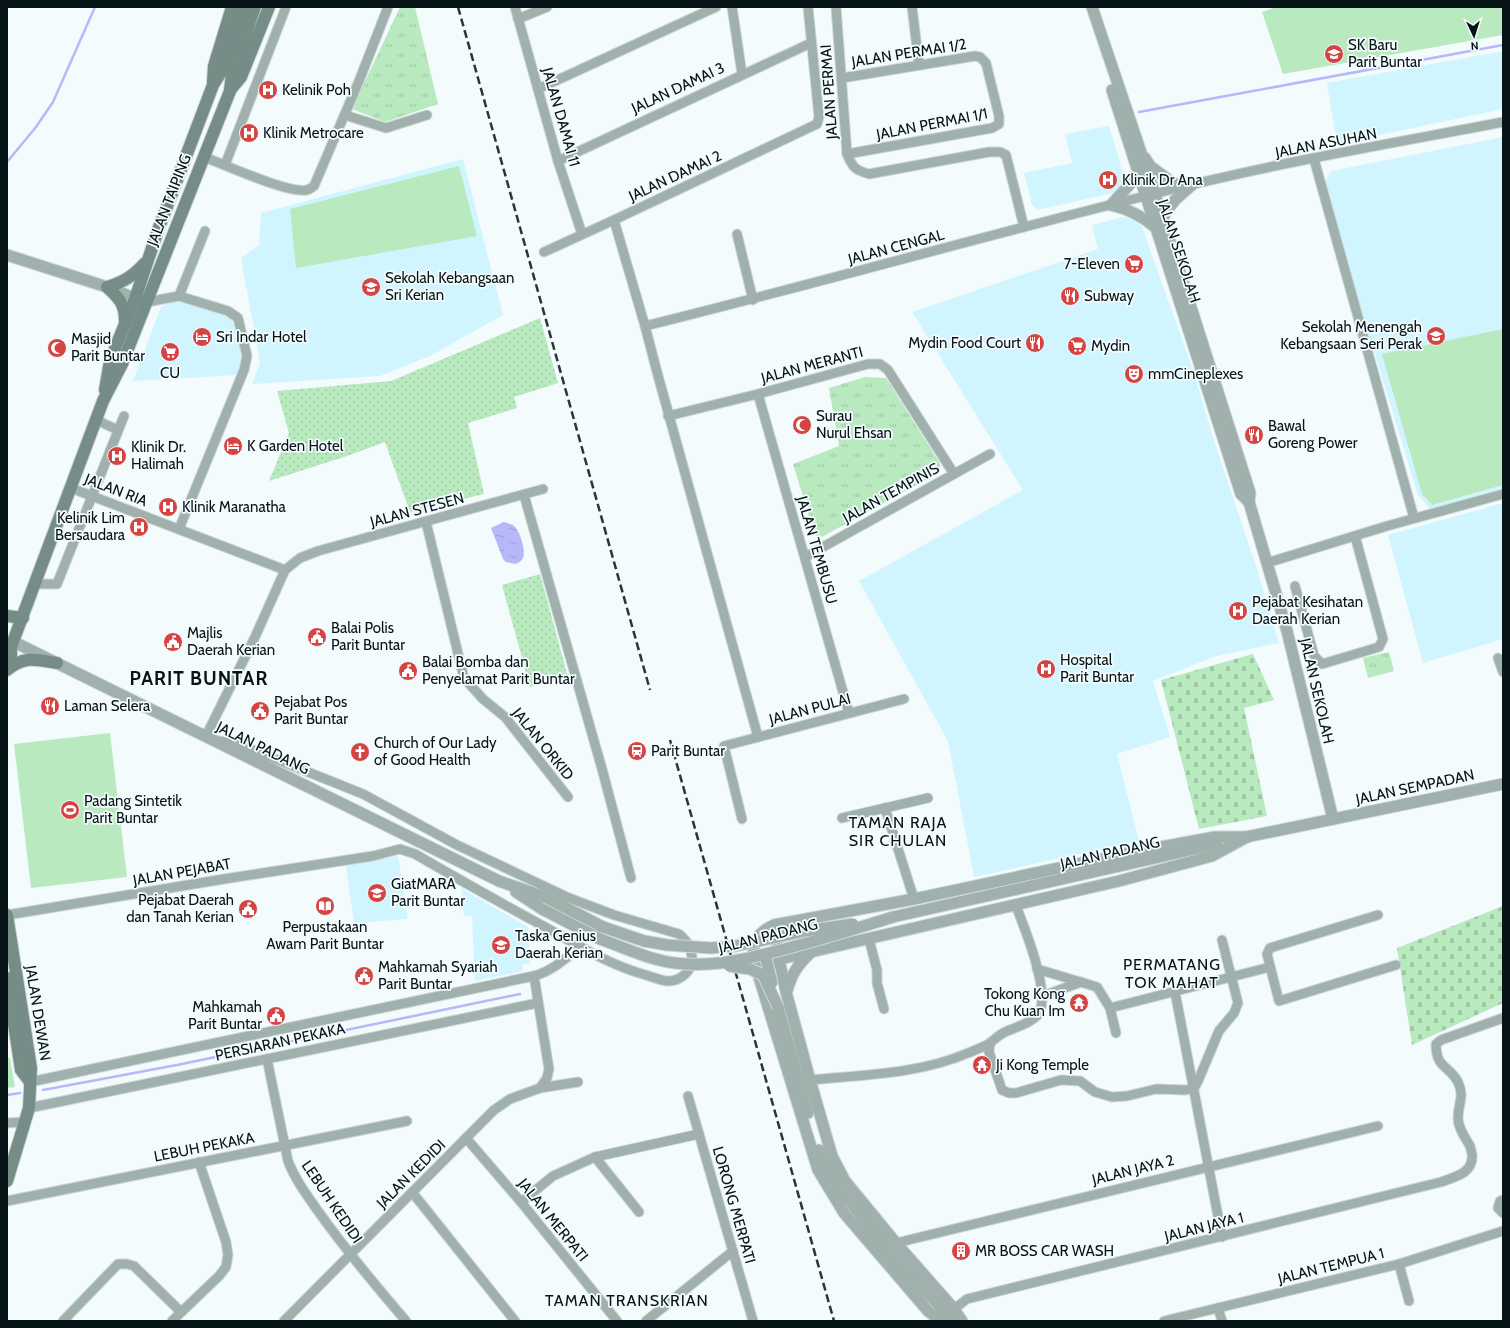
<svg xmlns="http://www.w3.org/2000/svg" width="1510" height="1328" font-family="Cabin,sans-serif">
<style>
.built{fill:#d1f5ff}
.grass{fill:url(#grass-dots)}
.cemetery{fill:url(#cemetery-stones)}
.park{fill:url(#park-tufts)}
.pitch{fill:#b9e9be}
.water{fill:url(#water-ripples)}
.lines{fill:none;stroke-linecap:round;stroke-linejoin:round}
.stream{stroke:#b7b8fa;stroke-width:2.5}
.minor-casing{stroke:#ced6d8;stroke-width:11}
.tertiary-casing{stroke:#ced6d8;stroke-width:13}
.secondary-casing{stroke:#ced6d8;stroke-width:14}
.minor{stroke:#a0b0ac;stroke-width:9}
.tertiary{stroke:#a0b0ac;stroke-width:11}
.secondary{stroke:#758c87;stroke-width:12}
.rail{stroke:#293539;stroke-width:2.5;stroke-dasharray:8 4;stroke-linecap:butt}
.tertiary-bridge-casing{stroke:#ced6d8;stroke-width:13;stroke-linecap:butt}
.tertiary-bridge{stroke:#a0b0ac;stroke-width:11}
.labels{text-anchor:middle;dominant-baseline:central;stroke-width:3.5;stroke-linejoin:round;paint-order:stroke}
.poi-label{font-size:15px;fill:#061317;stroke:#f4fbfd;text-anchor:start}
.street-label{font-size:15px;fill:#061317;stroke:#f4fbfd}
.neighbourhood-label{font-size:16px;letter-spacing:1px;fill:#061317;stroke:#f4fbfd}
.district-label{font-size:19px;font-weight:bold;letter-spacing:1px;fill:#061317;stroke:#f4fbfd}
</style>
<defs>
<pattern id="grass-dots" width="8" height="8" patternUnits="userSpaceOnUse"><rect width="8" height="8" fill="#b9e9be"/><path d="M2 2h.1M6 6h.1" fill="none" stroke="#9ec7a3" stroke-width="1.8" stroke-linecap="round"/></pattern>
<pattern id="cemetery-stones" width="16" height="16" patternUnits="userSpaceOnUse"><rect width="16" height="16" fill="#b9e9be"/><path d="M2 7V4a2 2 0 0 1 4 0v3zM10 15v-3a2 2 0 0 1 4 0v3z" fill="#9ec7a3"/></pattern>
<pattern id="park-tufts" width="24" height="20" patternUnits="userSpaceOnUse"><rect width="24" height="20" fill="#b9e9be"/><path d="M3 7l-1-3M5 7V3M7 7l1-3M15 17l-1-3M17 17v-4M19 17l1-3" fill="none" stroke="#9ec7a3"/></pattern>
<pattern id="water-ripples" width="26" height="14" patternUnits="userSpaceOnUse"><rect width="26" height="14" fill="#b7b8fa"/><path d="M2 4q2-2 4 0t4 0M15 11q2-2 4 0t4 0" fill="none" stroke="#9c9dd6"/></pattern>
</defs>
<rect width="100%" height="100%" fill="#f4fbfd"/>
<g class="built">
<polygon points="1503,51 1503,109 1337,144 1327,83"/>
<polygon points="1109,126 1125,179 1117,192 1038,210 1032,205 1024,173 1072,163 1065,134"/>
<polygon points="1503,137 1503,488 1430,509 1418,495 1323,184 1331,171"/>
<polygon points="463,159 503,315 430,356 380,376 252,384 260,363 241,258 259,245 261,213"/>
<polygon points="1123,217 1134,220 1142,227 1195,376 1215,444 1257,569 1279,643 1216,656 1153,681 1170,737 1117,754 1139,841 974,877 948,741 859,581 1023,490 912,312 1098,249 1092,225"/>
<polygon points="178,299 227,312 237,321 244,360 238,375 133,381 161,307"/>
<polygon points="1503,503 1503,639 1423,663 1388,535"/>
<polygon points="398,856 408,919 354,923 346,866"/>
<polygon points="461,888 528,927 530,964 522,964 523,971 475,981 472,916 464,916"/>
</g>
<g class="grass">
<polygon points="540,318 558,383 514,397 517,408 468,423 484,494 410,512 385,442 347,456 269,481 289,433 277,391 391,381"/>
<polygon points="540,574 568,677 530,687 502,585"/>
</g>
<g class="cemetery">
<polygon points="1253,654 1274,700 1244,708 1267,816 1199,829 1161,680"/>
<polygon points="1503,906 1503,1003 1412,1045 1397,948"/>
</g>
<g class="park">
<polygon points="400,7 415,7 438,104 385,122 352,109"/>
<polygon points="865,377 886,378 940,463 940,472 820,538 815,535 793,464 839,446 829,388"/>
<polygon points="1389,652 1394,671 1368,678 1363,658"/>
<polygon points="7,1058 10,1058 15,1087 7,1088"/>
</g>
<g class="pitch">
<polygon points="1276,7 1503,7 1503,35 1283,74 1262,12"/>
<polygon points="459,166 477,236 296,268 290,209"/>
<polygon points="1503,329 1503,485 1432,505 1422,494 1382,354"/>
<polygon points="110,733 127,877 31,888 14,744"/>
</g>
<path class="water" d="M504,522C507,523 511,524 513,525C520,530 526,551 523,558C522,561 519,562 516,564L506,562L503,559L491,528Z"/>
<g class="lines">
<g class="stream">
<polyline points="1139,112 1503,45"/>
<polyline points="7,162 36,127 53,102 95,7"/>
<polyline points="43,1090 177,1065 520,994"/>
<polyline points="7,1095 20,1093"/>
</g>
<g class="minor-casing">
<g id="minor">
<polyline points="515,7 558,161 582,234"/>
<polyline points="732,7 742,74"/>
<path d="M836,7L847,154C853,168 855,170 869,174L989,152H1000L1006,155L1024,227"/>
<polyline points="912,7 919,65"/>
<polyline points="518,19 547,7"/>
<polyline points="842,78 975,56 980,57 986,63 999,116 999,124 992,128 847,154"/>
<polyline points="538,89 716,7"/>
<polyline points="345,115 386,128 427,115"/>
<path d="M204,157C224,164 288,194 307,190C309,190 312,187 314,186L359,81L388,7"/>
<polyline points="1314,159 1414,518"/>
<polyline points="558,161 811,43"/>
<polyline points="225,165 286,7"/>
<polyline points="614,220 645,326 657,372 758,737"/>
<polyline points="737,234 753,300"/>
<polyline points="544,252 614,220 817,124 819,117 808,7"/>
<polyline points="147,302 179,296 205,231"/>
<path d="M645,326C827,281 1008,229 1190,185C1293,160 1399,142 1503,122"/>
<polyline points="758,394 849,713"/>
<polyline points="668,416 758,394 868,364 880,364 888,370 954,474"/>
<polyline points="96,420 118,430"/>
<polyline points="71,488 285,570"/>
<polyline points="524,495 602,769 631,878"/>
<polyline points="426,522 464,678 483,699 505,717 568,797"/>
<polyline points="179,529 244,370 247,356 238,318 228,311 179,296"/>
<polyline points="805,557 990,454"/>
<polyline points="1267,563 1387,526 1503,494"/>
<polyline points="36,584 57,584 124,416"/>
<polyline points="1295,586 1314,656 1322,664 1379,647 1383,639 1355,536"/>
<polyline points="1498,658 1503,672"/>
<polyline points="206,736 255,637 285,570 300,558 318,551 543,489"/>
<polyline points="885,808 914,899"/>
<polyline points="842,818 928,798"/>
<polyline points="742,819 724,746 904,699"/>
<path d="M7,915L224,879L373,856L400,849L415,854C458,879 501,903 545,927C578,945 609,965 646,975C652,977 660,980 666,981C680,982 693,971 692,957C691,947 687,941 679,934L614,915L569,898L457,845L363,794L233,742L216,741"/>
<polyline points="1378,915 1270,948 1267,954 1279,1001 1396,965"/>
<polyline points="869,939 877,970 877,983 884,1009"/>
<polyline points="1037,969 1097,987 1110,1008 1116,1033"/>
<polyline points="534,976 549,1069 547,1078 540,1088"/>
<polyline points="1175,992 1222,1237"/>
<polyline points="1043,996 1081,982"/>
<polyline points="1110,1008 1270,967"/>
<polyline points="990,1043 989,1052 1002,1090 1009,1093 1016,1093 1061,1080 1080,1081 1095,1092 1112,1097 1127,1096 1156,1089 1186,1090 1194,1088 1198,1081 1219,1031 1234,1013 1238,1003 1222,940"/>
<path d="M267,1059L288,1161C295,1179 306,1194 318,1211C345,1249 375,1285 406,1321"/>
<path d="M810,1080C861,1075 920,1074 968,1053C975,1050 984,1047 990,1043C995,1039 999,1035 1005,1032C1014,1028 1037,1021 1040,1011C1049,988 1025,929 1016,906"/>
<path d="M30,1082L534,976C552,971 565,959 580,947"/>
<polyline points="688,1096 753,1321"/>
<polyline points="29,1108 538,1003"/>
<polyline points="7,1123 25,1122"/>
<polyline points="466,1138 521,1202 617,1321"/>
<polyline points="595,1157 639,1212"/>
<polyline points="412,1192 515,1321"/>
<polyline points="1503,1200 1500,1201 1498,1208 1503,1213"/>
<polyline points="7,1201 407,1121"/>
<polyline points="521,1202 553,1176 595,1157 699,1134"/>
<polyline points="896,1243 1378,1126"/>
<polyline points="1399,1264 1409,1301"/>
<polyline points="1218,1308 1222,1321"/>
<path d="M954,1309L967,1299L1441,1182C1455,1177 1474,1173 1472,1154C1471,1151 1471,1148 1470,1146C1465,1137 1458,1128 1458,1118C1458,1103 1465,1097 1458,1082C1449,1065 1436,1069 1436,1044L1441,1040L1503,1018"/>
<polyline points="63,1321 118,1264 127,1264 134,1266 181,1312"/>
<polyline points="172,1321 219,1276 226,1267 228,1255 226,1242 199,1162"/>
<polyline points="284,1321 494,1110 510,1099 540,1088 578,1082"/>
<polyline points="646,1321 733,1251"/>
<polyline points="1164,1321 1399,1264 1503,1231"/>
</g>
</g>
<g class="tertiary-casing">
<g id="tertiary">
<polyline points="1092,7 1155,194 1250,493 1249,502 1287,631 1333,819"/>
<polyline points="1112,90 1241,494 1249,502"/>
<polyline points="1145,158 1150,166 1174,184 1192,185"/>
<path d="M1111,205C1128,209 1141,215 1155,227"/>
<polyline points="1111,205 1131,183 1138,171"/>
<polyline points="1164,223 1164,214 1175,200 1192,185"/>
<polyline points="7,255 107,287 142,301"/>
<polyline points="14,642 499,881 545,897 603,927"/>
<polyline points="1241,838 1503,784"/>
<polyline points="516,892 542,909 600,939"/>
<polyline points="893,917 1217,844"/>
<polyline points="775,929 779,959 786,992 810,1080 832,1156 845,1181 896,1243 954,1309 962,1321"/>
<polyline points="758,964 1119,881 1212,856 1245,838"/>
<path d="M787,991C792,973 797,966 810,953"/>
<polyline points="778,1007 808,1113"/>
<path d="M819,1150C827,1174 843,1193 858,1212C887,1251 920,1285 953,1321"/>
<path d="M941,1321L928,1311L844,1213L818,1170L755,964C751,944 755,934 774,925L914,899L1134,852L1215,837H1248"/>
</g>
</g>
<g class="secondary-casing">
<g id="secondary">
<polyline points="213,82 214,66 232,7"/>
<polyline points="230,90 241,77 269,7"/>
<path d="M125,321C125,304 119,298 107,287C124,282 133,276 145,263"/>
<polyline points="105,390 110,361 135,299 158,230 213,85 223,69 244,7"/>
<polyline points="7,616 23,618"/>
<polyline points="7,663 11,656 11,647 103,401 122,364 230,91 232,73 255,7"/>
<path d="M7,670C25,655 36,660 57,663"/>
<polyline points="7,915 31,1068 29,1108 7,1181"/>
<polyline points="7,978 21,1070 30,1082"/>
</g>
</g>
<use href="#minor" class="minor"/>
<use href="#tertiary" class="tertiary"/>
<use href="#secondary" class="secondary"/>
<g class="rail">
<polyline points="458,7 650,690"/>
<polyline points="670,740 834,1321"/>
</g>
<g class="tertiary-bridge-casing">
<g id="tertiary-bridge">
<polyline points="603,927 644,941 667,945 711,948 736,946 805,931 853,924"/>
<path d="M600,939C625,948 650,960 675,963C706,967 735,962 765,954C808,944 851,930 893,917"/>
<polyline points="765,955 772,983"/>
<polyline points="729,966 750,969 763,975 778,1007"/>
</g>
</g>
<use href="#tertiary-bridge" class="tertiary-bridge"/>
</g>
<defs>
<g id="school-disc" transform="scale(1)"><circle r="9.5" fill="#d34442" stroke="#f4fbfd"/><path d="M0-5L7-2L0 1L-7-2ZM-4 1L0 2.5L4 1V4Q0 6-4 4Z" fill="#fff"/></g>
<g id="hospital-disc" transform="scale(1)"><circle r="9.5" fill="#d34442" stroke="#f4fbfd"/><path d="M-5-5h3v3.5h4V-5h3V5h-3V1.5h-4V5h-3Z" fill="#fff"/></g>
<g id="supermarket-disc" transform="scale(1)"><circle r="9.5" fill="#d34442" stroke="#f4fbfd"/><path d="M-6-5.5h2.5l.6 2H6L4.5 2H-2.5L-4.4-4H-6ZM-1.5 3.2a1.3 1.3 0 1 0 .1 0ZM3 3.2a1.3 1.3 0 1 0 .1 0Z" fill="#fff"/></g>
<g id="restaurant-disc" transform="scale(1)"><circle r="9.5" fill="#d34442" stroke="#f4fbfd"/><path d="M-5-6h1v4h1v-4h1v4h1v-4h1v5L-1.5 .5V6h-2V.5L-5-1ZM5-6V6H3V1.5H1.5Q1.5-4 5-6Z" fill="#fff"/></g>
<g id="hotel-disc" transform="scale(1)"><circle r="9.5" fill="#d34442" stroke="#f4fbfd"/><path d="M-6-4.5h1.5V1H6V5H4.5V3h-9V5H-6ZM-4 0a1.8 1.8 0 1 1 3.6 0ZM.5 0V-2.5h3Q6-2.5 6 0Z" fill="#fff"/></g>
<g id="mosque-disc" transform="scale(1)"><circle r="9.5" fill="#d34442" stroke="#f4fbfd"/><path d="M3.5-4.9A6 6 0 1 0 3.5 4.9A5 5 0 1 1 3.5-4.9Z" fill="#fff"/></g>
<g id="theatre-disc" transform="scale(1)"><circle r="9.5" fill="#d34442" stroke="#f4fbfd"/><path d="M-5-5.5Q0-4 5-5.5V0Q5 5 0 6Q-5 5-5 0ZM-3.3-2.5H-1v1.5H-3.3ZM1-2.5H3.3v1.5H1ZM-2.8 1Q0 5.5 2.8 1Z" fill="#fff"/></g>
<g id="civic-disc" transform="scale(1)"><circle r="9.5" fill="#d34442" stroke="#f4fbfd"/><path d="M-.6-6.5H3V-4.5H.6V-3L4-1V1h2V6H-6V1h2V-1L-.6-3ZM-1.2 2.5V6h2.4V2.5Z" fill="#fff"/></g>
<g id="station-disc" transform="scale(1)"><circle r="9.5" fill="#d34442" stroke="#f4fbfd"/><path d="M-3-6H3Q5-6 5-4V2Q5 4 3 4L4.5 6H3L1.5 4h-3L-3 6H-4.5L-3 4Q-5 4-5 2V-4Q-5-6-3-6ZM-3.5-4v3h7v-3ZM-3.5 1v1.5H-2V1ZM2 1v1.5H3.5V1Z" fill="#fff"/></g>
<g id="church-disc" transform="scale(1)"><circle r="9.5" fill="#d34442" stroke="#f4fbfd"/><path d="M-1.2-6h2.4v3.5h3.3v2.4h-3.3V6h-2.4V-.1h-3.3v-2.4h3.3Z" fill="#fff"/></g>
<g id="stadium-disc" transform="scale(1)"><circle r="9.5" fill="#d34442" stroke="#f4fbfd"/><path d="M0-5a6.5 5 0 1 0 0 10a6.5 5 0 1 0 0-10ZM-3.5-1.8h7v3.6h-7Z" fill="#fff"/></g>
<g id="university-disc" transform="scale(1)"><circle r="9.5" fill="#d34442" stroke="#f4fbfd"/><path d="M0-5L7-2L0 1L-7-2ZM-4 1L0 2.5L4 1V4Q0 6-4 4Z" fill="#fff"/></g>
<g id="library-disc" transform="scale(1)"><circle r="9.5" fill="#d34442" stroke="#f4fbfd"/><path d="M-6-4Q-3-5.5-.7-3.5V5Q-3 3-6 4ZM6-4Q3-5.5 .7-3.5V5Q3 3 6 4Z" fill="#fff"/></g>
<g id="temple-disc" transform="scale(1)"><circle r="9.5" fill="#d34442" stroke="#f4fbfd"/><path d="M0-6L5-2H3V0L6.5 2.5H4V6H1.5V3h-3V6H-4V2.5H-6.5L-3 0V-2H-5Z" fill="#fff"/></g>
<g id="building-disc" transform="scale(1)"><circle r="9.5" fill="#d34442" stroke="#f4fbfd"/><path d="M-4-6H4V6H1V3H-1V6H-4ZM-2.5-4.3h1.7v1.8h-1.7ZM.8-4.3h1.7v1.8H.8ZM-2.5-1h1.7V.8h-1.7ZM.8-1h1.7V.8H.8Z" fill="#fff"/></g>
</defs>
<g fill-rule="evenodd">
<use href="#school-disc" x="1334" y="54"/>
<use href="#hospital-disc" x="268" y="90"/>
<use href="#hospital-disc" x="249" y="133"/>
<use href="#hospital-disc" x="1108" y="180"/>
<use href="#supermarket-disc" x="1134" y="264"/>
<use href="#school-disc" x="371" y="287"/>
<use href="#restaurant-disc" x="1070" y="296"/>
<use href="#school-disc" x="1436" y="336"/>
<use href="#hotel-disc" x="202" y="337"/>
<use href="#restaurant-disc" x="1035" y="343"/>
<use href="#supermarket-disc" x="1077" y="346"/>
<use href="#mosque-disc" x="57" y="348"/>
<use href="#supermarket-disc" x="170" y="352"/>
<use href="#theatre-disc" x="1134" y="374"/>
<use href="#mosque-disc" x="802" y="425"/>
<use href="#restaurant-disc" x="1254" y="435"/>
<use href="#hotel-disc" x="233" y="446"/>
<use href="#hospital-disc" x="117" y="456"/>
<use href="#hospital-disc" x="168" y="507"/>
<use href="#hospital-disc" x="139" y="527"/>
<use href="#hospital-disc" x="1238" y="611"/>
<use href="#civic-disc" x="317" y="637"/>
<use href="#civic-disc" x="173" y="642"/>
<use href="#hospital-disc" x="1046" y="669"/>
<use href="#civic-disc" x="408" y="671"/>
<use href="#restaurant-disc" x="50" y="706"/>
<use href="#civic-disc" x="260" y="711"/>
<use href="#station-disc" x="637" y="751"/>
<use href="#church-disc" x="360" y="752"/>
<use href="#stadium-disc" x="70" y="810"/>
<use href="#university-disc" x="377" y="893"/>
<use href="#library-disc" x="325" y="906"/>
<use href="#civic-disc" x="248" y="909"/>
<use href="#school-disc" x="501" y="945"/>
<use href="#civic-disc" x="364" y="976"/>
<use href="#temple-disc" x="1079" y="1003"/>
<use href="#civic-disc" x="276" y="1016"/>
<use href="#temple-disc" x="982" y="1065"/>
<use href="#building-disc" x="961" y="1251"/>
</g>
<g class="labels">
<g class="poi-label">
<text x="1348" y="45">SK Baru<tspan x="1348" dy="17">Parit Buntar</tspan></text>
<text x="282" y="90">Kelinik Poh</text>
<text x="263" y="133">Klinik Metrocare</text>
<text x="1122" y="180">Klinik Dr Ana</text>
<text x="1120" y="264" text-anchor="end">7-Eleven</text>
<text x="385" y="278">Sekolah Kebangsaan<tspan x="385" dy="17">Sri Kerian</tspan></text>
<text x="1084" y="296">Subway</text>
<text x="1422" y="327" text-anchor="end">Sekolah Menengah<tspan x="1422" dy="17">Kebangsaan Seri Perak</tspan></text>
<text x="216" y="337">Sri Indar Hotel</text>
<text x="71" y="339">Masjid<tspan x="71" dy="17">Parit Buntar</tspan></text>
<text x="1021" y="343" text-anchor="end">Mydin Food Court</text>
<text x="1091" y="346">Mydin</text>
<text x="170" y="373" text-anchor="middle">CU</text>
<text x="1148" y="374">mmCineplexes</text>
<text x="816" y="416">Surau<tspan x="816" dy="17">Nurul Ehsan</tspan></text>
<text x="1268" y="426">Bawal<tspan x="1268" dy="17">Goreng Power</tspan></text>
<text x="247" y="446">K Garden Hotel</text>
<text x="131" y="447">Klinik Dr.<tspan x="131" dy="17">Halimah</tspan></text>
<text x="182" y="507">Klinik Maranatha</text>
<text x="125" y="518" text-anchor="end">Kelinik Lim<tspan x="125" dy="17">Bersaudara</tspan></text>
<text x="1252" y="602">Pejabat Kesihatan<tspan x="1252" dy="17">Daerah Kerian</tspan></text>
<text x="331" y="628">Balai Polis<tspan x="331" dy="17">Parit Buntar</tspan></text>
<text x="187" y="633">Majlis<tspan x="187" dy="17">Daerah Kerian</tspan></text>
<text x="1060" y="660">Hospital<tspan x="1060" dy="17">Parit Buntar</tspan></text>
<text x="422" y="662">Balai Bomba dan<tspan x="422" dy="17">Penyelamat Parit Buntar</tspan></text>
<text x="274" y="702">Pejabat Pos<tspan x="274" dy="17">Parit Buntar</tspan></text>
<text x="64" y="706">Laman Selera</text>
<text x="374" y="743">Church of Our Lady<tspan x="374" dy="17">of Good Health</tspan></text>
<text x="651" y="751">Parit Buntar</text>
<text x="84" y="801">Padang Sintetik<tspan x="84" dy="17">Parit Buntar</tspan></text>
<text x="391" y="884">GiatMARA<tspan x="391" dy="17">Parit Buntar</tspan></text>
<text x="234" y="900" text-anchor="end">Pejabat Daerah<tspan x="234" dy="17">dan Tanah Kerian</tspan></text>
<text x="325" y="927" text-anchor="middle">Perpustakaan<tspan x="325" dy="17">Awam Parit Buntar</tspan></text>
<text x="515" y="936">Taska Genius<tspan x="515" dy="17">Daerah Kerian</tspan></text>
<text x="378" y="967">Mahkamah Syariah<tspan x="378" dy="17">Parit Buntar</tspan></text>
<text x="1065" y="994" text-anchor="end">Tokong Kong<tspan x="1065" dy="17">Chu Kuan Im</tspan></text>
<text x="262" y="1007" text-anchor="end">Mahkamah<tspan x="262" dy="17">Parit Buntar</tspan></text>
<text x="996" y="1065">Ji Kong Temple</text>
<text x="975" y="1251">MR BOSS CAR WASH</text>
</g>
<g class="street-label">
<text transform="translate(909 53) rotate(-9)">JALAN PERMAI 1/2</text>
<text transform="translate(678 88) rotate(-25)">JALAN DAMAI 3</text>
<text transform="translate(829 92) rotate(-94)">JALAN PERMAI</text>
<text transform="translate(561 117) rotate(74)">JALAN DAMAI 11</text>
<text transform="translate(932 124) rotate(-11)">JALAN PERMAI 1/1</text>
<text transform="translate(1326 143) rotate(-11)">JALAN ASUHAN</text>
<text transform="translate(675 176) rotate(-25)">JALAN DAMAI 2</text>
<text transform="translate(169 200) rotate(-69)">JALAN TAIPING</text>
<text transform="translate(896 247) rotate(-15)">JALAN CENGAL</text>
<text transform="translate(1179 251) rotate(72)">JALAN SEKOLAH</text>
<text transform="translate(812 365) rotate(-15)">JALAN MERANTI</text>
<text transform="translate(116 490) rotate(21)">JALAN RIA</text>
<text transform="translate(891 493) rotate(-29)">JALAN TEMPINIS</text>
<text transform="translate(417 510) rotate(-15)">JALAN STESEN</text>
<text transform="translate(817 550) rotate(74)">JALAN TEMBUSU</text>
<text transform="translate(1317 691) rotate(77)">JALAN SEKOLAH</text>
<text transform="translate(810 709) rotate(-15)">JALAN PULAI</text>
<text transform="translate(543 744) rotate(51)">JALAN ORKID</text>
<text transform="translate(263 748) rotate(26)">JALAN PADANG</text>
<text transform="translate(1415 787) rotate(-12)">JALAN SEMPADAN</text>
<text transform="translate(1110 853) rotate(-13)">JALAN PADANG</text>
<text transform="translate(182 872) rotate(-10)">JALAN PEJABAT</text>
<text transform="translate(768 936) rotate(-14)">JALAN PADANG</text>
<text transform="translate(38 1013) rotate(81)">JALAN DEWAN</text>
<text transform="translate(280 1042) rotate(-12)">PERSIARAN PEKAKA</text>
<text transform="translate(204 1147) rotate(-11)">LEBUH PEKAKA</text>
<text transform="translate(1133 1170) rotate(-14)">JALAN JAYA 2</text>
<text transform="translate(411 1174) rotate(-45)">JALAN KEDIDI</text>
<text transform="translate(332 1202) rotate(56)">LEBUH KEDIDI</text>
<text transform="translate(734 1205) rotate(74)">LORONG MERPATI</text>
<text transform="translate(553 1220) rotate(51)">JALAN MERPATI</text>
<text transform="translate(1204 1227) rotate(-14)">JALAN JAYA 1</text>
<text transform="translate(1331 1266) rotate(-14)">JALAN TEMPUA 1</text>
</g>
<g class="neighbourhood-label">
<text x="898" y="822">TAMAN RAJA<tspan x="898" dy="18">SIR CHULAN</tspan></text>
<text x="1172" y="964">PERMATANG<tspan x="1172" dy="18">TOK MAHAT</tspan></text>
<text x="627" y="1300">TAMAN TRANSKRIAN</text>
</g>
<g class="district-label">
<text x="199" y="678">PARIT BUNTAR</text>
</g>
</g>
<rect width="1510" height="1328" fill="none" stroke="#061317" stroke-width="16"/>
<g transform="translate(1474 36) rotate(176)" stroke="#f4fbfd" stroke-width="3" paint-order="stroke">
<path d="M0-3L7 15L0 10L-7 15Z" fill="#061317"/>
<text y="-6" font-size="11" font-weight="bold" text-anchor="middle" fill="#061317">N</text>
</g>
</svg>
